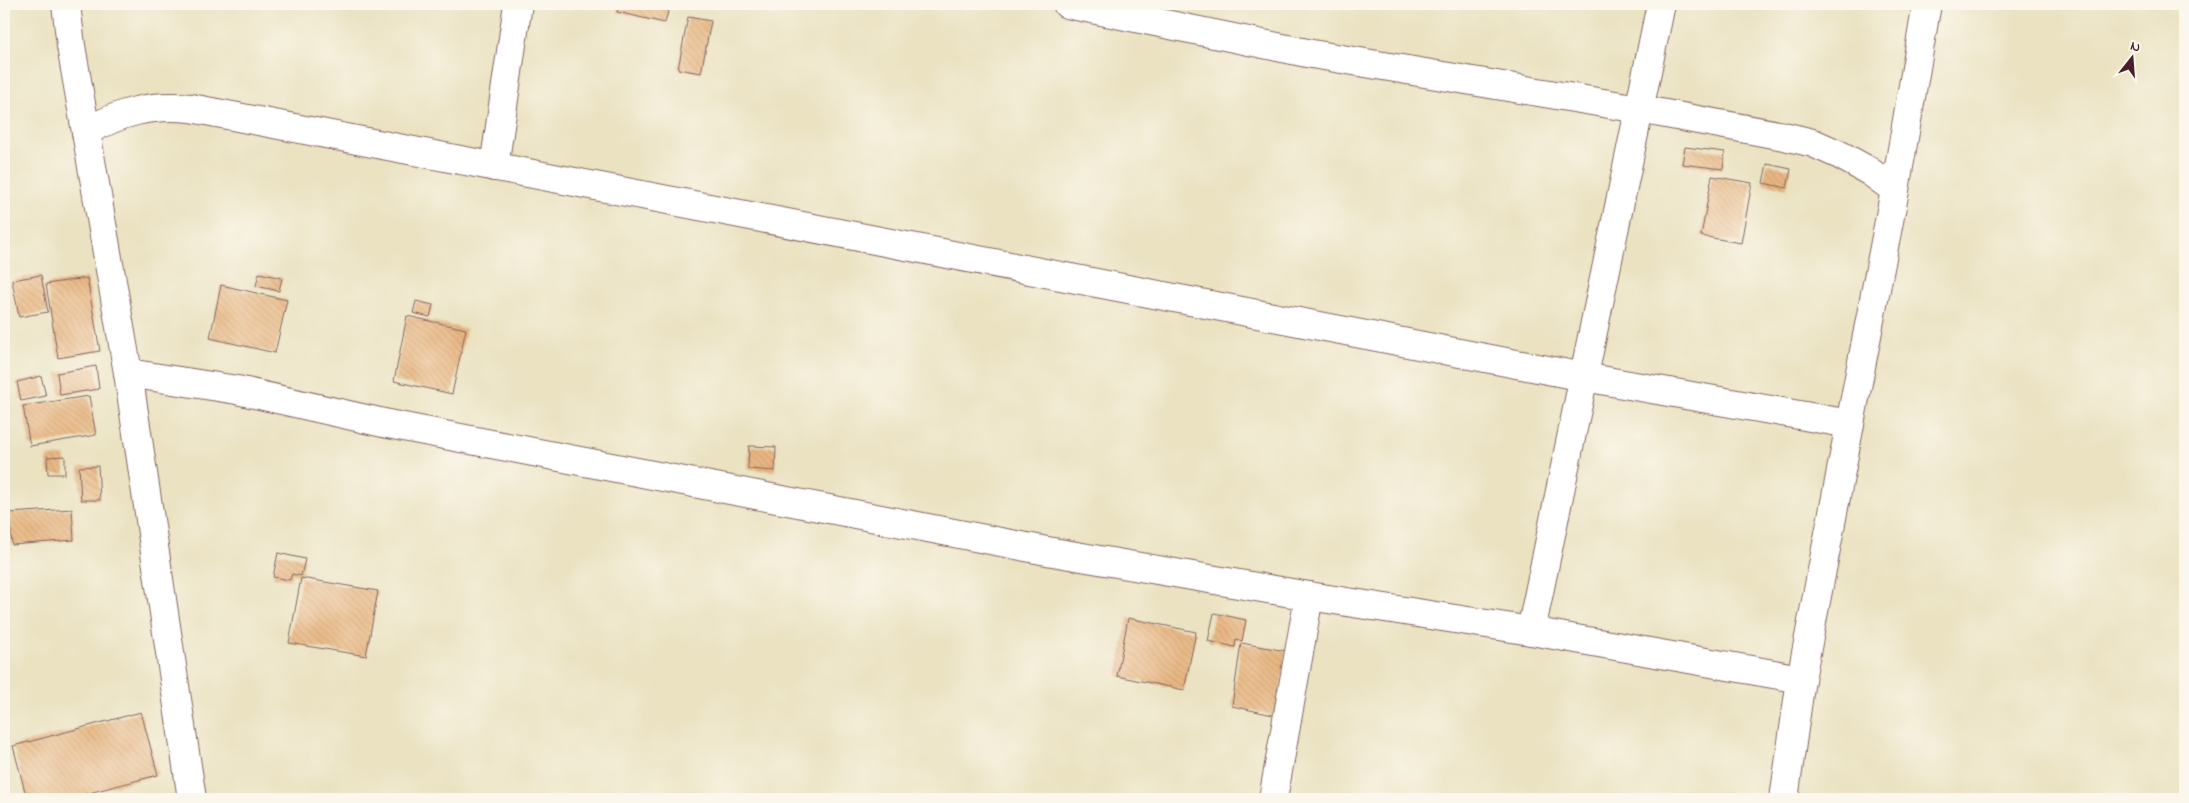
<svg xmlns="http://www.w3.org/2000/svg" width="2189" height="803" font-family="'Indie Flower',sans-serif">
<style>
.building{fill:url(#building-back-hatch)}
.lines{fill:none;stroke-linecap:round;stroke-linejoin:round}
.minor-casing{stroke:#826360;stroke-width:30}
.minor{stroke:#fff;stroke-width:28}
</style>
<defs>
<pattern id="building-back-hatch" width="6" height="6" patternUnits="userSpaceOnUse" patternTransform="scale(1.25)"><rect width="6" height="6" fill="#e9b782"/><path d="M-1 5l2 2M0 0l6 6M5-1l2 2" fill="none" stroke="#c99d70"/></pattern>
</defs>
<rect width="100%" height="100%" fill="#fbf7ec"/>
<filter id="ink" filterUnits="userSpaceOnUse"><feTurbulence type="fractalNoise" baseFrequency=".02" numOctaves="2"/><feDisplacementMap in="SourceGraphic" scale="10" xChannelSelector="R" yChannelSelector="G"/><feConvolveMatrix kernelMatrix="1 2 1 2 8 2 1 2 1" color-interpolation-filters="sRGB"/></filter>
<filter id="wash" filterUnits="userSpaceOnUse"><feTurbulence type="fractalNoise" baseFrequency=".0096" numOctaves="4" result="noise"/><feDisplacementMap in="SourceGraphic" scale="20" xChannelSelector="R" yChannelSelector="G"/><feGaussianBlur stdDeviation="1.12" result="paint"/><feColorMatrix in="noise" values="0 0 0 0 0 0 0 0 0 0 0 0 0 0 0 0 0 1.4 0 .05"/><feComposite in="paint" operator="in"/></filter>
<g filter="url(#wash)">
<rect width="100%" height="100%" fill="#eae2c1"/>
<g id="blocks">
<g class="building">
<polygon points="619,4 670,4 665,23 617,12"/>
<polygon points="688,17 711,21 701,73 678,69"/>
<polygon points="1685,147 1725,152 1723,169 1682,164"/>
<polygon points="1767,164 1791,169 1787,188 1763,183"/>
<polygon points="1712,176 1752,183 1741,243 1701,236"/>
<polygon points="259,273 282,278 279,291 256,286"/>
<polygon points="41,275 48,312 19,317 12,280"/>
<polygon points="87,278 100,351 58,358 46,284"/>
<polygon points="221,285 287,300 275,353 210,338"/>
<polygon points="416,301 433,305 430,317 413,313"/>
<polygon points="407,316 466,329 452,394 394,381"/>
<polygon points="96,366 99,389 60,395 57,373"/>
<polygon points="41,376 46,396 21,401 17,382"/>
<polygon points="89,396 96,435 30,446 23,406"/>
<polygon points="749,446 776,447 775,471 748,469"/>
<polygon points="65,456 65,474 48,474 47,457"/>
<polygon points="98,466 100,500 81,500 79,467"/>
<polygon points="72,509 74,540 12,545 9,513"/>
<polygon points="278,553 305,559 301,576 292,574 290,580 273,577"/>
<polygon points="301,578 378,591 366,656 289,643"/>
<polygon points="1214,613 1246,620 1242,641 1236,639 1235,647 1208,641"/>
<polygon points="1128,618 1196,632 1184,690 1117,676"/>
<polygon points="1241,643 1286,651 1277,716 1232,706"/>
<polygon points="141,712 158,775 66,799 27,799 13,746"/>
</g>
</g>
</g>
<g filter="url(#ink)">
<use href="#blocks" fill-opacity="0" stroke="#826360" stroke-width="1"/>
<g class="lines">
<g class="minor-casing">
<g id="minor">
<polyline points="66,4 71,46 128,373 192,799"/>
<polyline points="1067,4 1312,54 1639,109 1784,136 1813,143 1840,155 1869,171 1895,190"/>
<path d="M86,132C120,112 151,104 191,108L1584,377L1850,424"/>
<polyline points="494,167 518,4"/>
<polyline points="128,373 237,390 388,424 1047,551 1309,596 1531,631 1801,679"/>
<polyline points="1531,631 1661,4"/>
<polyline points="1273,799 1309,596"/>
<polyline points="1784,799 1801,679 1895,190 1927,4"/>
</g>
</g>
<use href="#minor" class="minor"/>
</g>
</g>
<rect width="2189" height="803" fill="none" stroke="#fbf7ec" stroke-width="20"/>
<g transform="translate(2132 58) rotate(17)" stroke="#fbf7ec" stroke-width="4" paint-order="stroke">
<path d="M0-4L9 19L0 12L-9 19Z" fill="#4a1f2b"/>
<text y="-8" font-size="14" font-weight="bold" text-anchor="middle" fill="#4a1f2b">N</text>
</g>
</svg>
